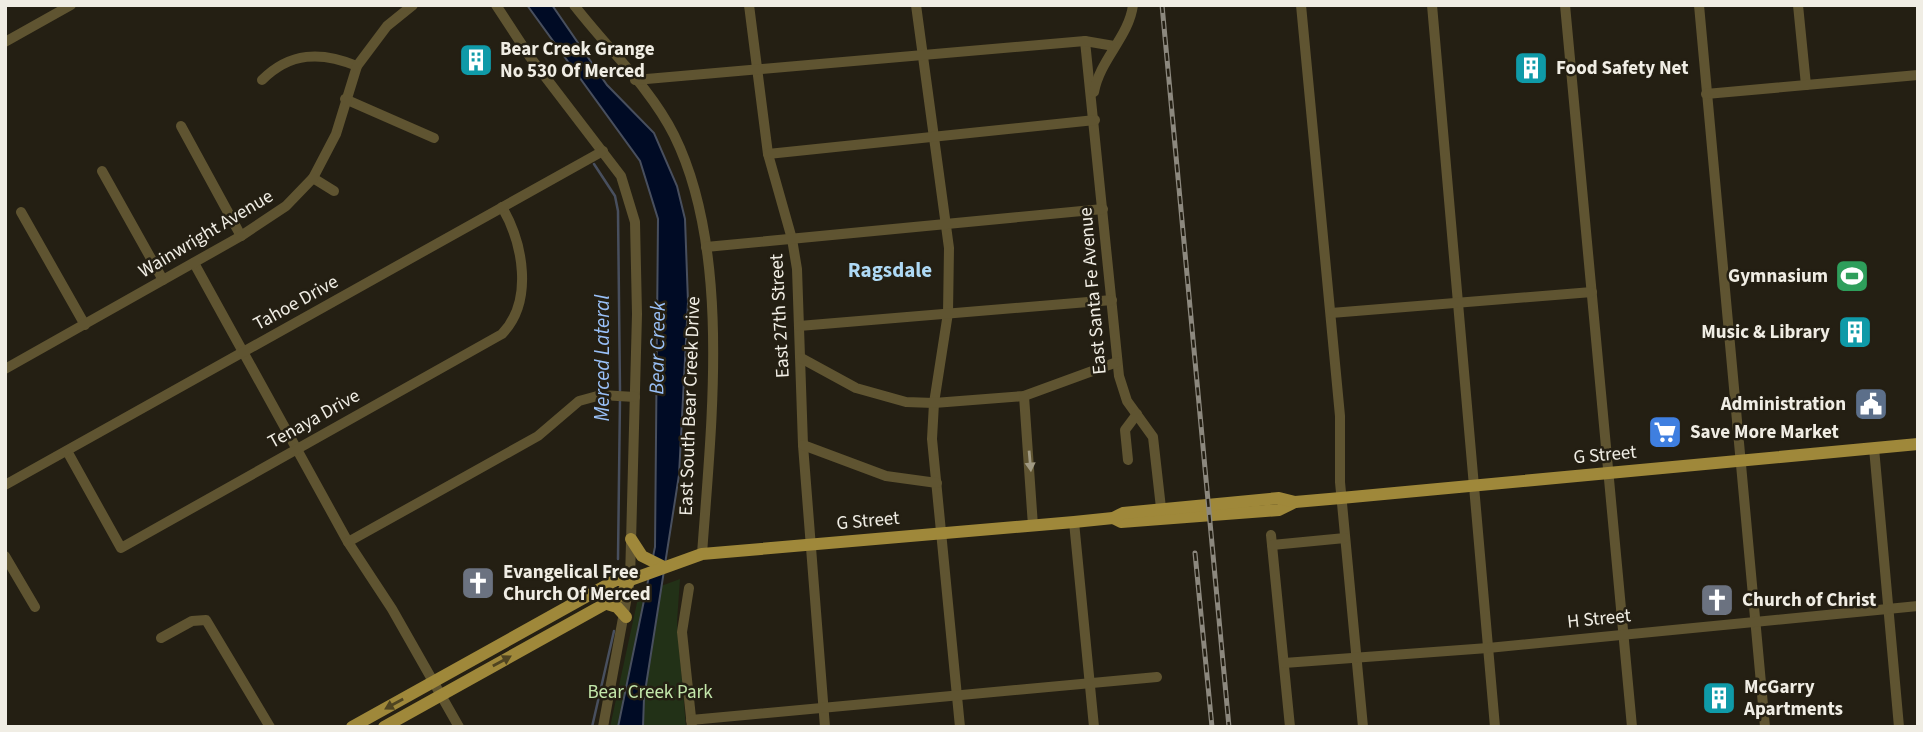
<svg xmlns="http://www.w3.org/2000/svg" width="1923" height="732" font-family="'Source Sans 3',sans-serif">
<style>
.green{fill:#223117}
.water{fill:#000b25;stroke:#484f5e;stroke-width:2}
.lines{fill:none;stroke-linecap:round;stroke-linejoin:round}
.stream{stroke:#484f5e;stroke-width:2.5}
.minor{stroke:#5f5431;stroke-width:10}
.major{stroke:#9f883a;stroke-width:12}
.rail-casing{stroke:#8c887e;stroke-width:5}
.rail{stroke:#241f13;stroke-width:2.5;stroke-dasharray:8;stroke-linecap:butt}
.oneway{fill:#a09982}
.oneway2{fill:#4f4421}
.labels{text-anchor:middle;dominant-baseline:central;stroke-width:5;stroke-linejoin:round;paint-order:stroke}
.poi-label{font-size:19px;font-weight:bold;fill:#f0ede4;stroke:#241f13;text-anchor:start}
.street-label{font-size:19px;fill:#f0ede4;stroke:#241f13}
.park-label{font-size:19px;fill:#c3e7aa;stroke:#241f13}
.neighbourhood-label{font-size:21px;font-weight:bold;fill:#aed9f5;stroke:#241f13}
.water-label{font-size:21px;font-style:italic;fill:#9ac1f8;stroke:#241f13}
</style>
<rect width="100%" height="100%" fill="#241f13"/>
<polygon class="green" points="680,579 677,622 686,727 610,727 638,598 642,593"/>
<polygon class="water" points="527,5 552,5 607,85 654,133 677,186 685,219 688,302 679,475 644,698 643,727 618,727 655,547 658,219 640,161"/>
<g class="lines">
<g class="stream">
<polyline points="594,164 615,196 618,211 620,391"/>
<polyline points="618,559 620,398"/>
<polyline points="592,727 614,631"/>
</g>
<g class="minor">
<polyline points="496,5 530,57 621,176 635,222 637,314 630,580 603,727"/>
<path d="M574,5C607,48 650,87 674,135C732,252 711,427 702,554"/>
<polyline points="749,5 768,154 792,239 797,269 803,445 825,727"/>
<polyline points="916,5 949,248 948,313 934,403 932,439 960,727"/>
<polyline points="1301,5 1340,416 1340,482 1363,727"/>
<polyline points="1432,5 1495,727"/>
<polyline points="1565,5 1632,727"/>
<polyline points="1699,5 1765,727"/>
<polyline points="1798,5 1806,85"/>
<polyline points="1085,41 1119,376 1127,401 1153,437 1161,508"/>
<polyline points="5,42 71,5"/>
<path d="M262,80C290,52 321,51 357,66"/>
<polyline points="635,80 1085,41 1114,46"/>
<path d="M1094,92C1100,59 1129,37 1133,5"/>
<polyline points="1706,94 1918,75"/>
<polyline points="345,99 434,138"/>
<polyline points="181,126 241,236"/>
<polyline points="768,154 1095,120"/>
<polyline points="102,171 163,280"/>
<polyline points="313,178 334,191"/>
<polyline points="21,212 85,325"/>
<polyline points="706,247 1103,209"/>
<polyline points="194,263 348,542 392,609 459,727"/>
<polyline points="1331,313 1592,292"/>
<polyline points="799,326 1112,300"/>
<polyline points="801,358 856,388 906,402 934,403 1024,396 1117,362"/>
<polyline points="5,369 241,236 286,206 313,178 336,134 357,66 387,26 413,5"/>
<polyline points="1024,396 1033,526"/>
<polyline points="803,445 886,476 937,483"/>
<polyline points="1874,448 1899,727"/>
<path d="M67,451L121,548L502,334C534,301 523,243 502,207"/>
<polyline points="1128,460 1125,430 1137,414"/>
<polyline points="5,485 603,151"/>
<polyline points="1074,522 1094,727"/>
<polyline points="1271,535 1290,727"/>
<polyline points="348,542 538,436 579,401 601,395 635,397"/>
<polyline points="1272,545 1345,538"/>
<polyline points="5,556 35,607"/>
<polyline points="689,588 682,632 692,727"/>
<polyline points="161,638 192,621 206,620 270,727"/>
<polyline points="1284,663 1488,648 1918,606"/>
<polyline points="691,720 1157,677"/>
</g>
<g class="major">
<polyline points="1113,518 1121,522 1279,510 1295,502"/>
<polyline points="631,539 642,556 662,566"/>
<polyline points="604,603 617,607 626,617"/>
<polyline points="352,727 616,580 630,580 702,554 1074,522 1113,518 1123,513 1279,498 1295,502 1341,498 1918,444"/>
<polyline points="384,727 621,595 630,580"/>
</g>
<g class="rail-casing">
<g id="rail">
<polyline points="1162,5 1229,727"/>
<polyline points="1195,553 1212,727"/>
</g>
</g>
<use href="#rail" class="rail"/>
</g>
<defs><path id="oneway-solid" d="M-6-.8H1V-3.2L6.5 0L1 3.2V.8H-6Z" transform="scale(1.75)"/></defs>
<use class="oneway" href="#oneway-solid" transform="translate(1030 461) rotate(85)"/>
<g class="oneway2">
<use href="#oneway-solid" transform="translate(502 661) rotate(-29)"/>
<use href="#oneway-solid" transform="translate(394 704) rotate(151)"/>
</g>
<defs>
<g id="building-square" transform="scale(1.75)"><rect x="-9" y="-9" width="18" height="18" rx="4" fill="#0f9aa8" stroke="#241f13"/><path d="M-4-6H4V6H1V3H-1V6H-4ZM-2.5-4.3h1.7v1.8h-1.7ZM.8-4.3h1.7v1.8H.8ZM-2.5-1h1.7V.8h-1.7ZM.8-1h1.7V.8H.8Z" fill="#fff"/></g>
<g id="stadium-square" transform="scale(1.75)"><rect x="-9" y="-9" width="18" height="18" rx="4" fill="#2e9e5b" stroke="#241f13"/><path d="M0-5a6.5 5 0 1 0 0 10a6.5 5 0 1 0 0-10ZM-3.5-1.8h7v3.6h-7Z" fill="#fff"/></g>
<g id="civic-square" transform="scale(1.75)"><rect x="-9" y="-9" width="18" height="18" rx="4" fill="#5c6f8a" stroke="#241f13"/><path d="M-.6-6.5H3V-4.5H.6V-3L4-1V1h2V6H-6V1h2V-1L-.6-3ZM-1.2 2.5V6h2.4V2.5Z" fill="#fff"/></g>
<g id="supermarket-square" transform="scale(1.75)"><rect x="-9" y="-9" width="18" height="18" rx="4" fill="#3f7fe0" stroke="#241f13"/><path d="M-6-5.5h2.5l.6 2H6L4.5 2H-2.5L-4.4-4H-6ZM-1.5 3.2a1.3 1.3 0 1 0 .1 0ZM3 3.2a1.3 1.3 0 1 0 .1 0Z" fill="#fff"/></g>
<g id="church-square" transform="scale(1.75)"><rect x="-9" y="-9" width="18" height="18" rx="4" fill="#6b7280" stroke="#241f13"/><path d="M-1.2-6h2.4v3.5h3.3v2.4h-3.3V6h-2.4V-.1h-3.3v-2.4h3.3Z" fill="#fff"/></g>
</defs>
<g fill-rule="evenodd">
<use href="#building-square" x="476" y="60"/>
<use href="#building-square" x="1531" y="68"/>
<use href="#stadium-square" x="1852" y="276"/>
<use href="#building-square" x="1855" y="332"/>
<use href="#civic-square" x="1871" y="404"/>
<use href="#supermarket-square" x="1665" y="432"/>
<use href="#church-square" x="478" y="583"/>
<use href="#church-square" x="1717" y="600"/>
<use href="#building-square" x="1719" y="698"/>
</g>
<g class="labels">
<g class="poi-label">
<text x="500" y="49">Bear Creek Grange<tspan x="500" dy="22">No 530 Of Merced</tspan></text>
<text x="1556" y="68">Food Safety Net</text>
<text x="1828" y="276" text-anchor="end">Gymnasium</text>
<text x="1830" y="332" text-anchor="end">Music &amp; Library</text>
<text x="1846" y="404" text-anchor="end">Administration</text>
<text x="1690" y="432">Save More Market</text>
<text x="503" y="572">Evangelical Free<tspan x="503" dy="22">Church Of Merced</tspan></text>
<text x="1742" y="600">Church of Christ</text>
<text x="1744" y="687">McGarry<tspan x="1744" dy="22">Apartments</tspan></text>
</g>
<g class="street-label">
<text transform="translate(206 234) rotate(-31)">Wainwright Avenue</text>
<text transform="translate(1093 291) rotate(-95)">East Santa Fe Avenue</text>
<text transform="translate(296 303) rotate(-29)">Tahoe Drive</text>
<text transform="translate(780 316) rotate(-93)">East 27th Street</text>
<text transform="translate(690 406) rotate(-88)">East South Bear Creek Drive</text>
<text transform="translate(314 419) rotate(-29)">Tenaya Drive</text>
<text transform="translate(1605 455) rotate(-5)">G Street</text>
<text transform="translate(868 521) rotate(-5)">G Street</text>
<text transform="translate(1599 619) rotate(-6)">H Street</text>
</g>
<g class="park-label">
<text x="650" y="692">Bear Creek Park</text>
</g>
<g class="neighbourhood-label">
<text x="890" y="270">Ragsdale</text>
</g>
<g class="water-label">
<text transform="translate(657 348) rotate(-89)">Bear Creek</text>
<text transform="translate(602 358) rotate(-90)">Merced Lateral</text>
</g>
</g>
<rect width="1923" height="732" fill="none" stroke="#f0ede4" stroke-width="14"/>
</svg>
